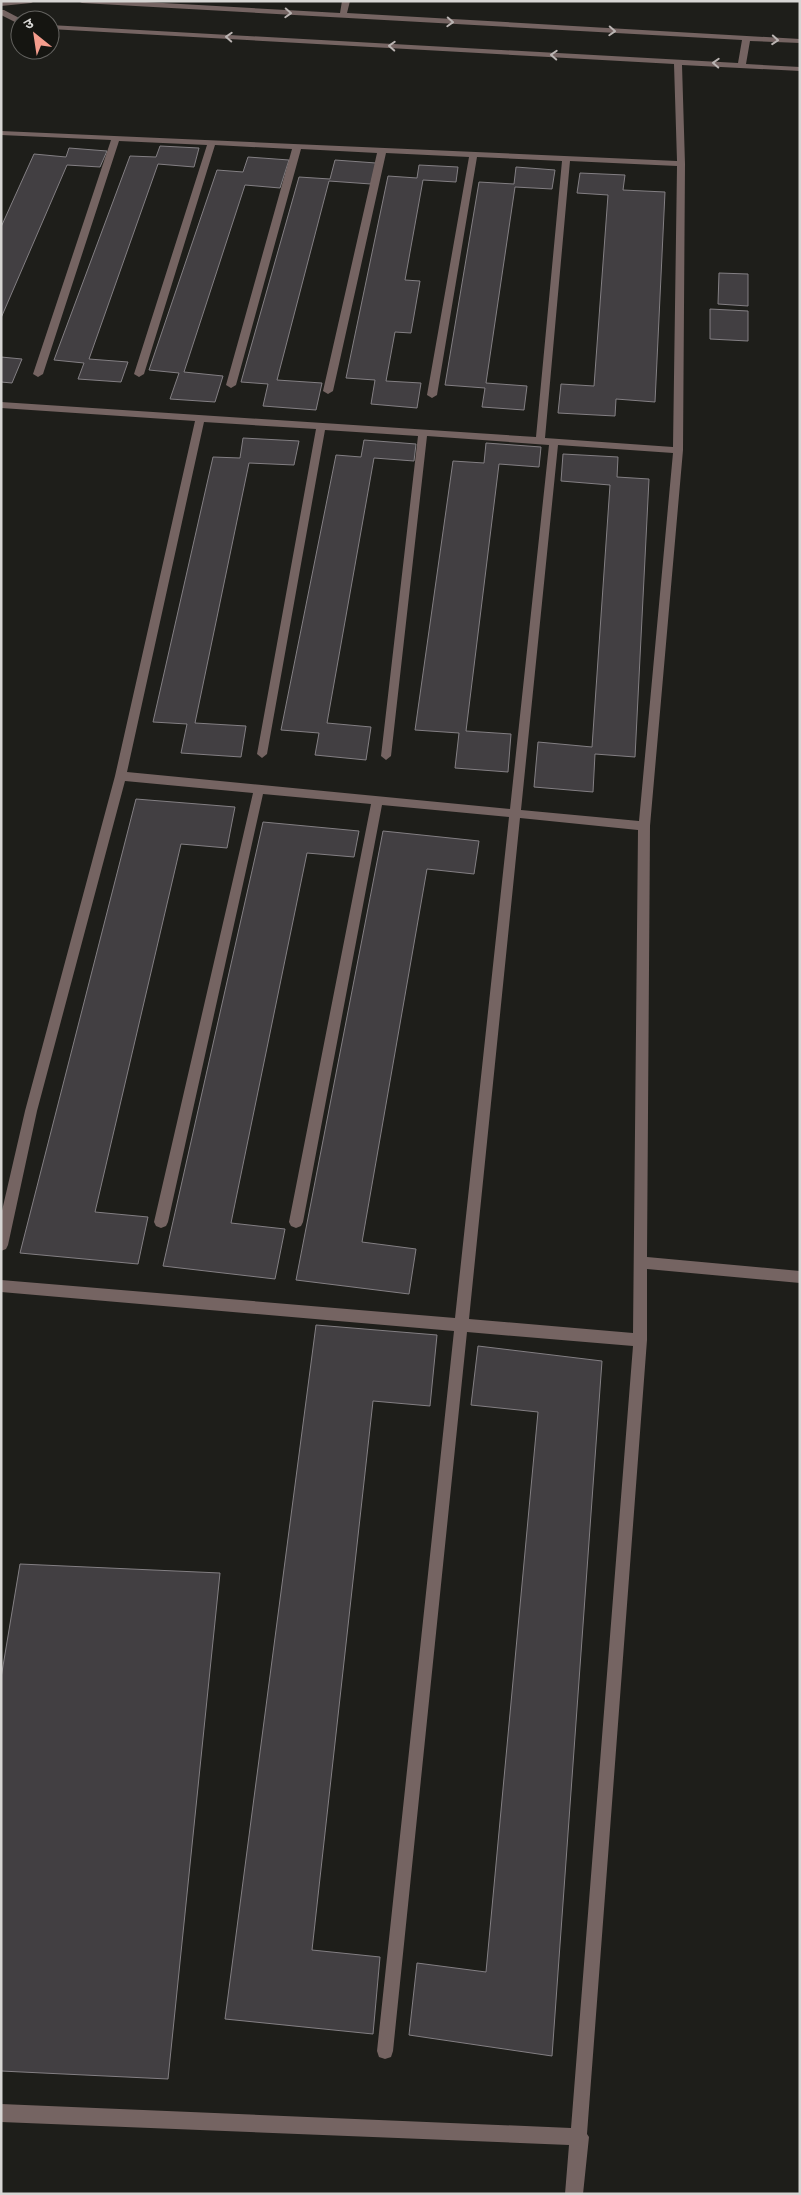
<svg xmlns="http://www.w3.org/2000/svg" width="801" height="2195" font-family="Ubuntu,'Noto Sans Devanagari',sans-serif">
<style>
.building{fill:#423f42;stroke:#837f83}
.lines{fill:none;stroke-linecap:round;stroke-linejoin:round}
.minor{fill:#756462;fill-rule:evenodd}
.oneway{stroke:#bab4b2}
</style>
<rect width="100%" height="100%" fill="#1e1e1a"/>
<g class="building">
<polygon points="160,146 199,148 194,167 158,164 89,359 128,362 121,382 78,379 84,363 54,360 130,156 156,157"/>
<polygon points="69,148 107,151 100,167 67,165 1,318 1,227 34,154 66,157"/>
<polygon points="248,157 289,160 280,188 245,185 184,372 223,376 215,402 170,399 179,373 149,370 217,170 243,172"/>
<polygon points="335,160 376,163 371,184 329,181 277,380 322,383 316,410 263,406 268,384 241,382 299,177 330,179"/>
<polygon points="419,165 458,167 456,182 423,180 405,280 420,281 411,333 395,332 386,381 421,383 417,408 371,404 375,380 346,378 388,176 417,178"/>
<polygon points="516,167 555,170 552,189 515,187 486,383 527,386 524,410 482,407 485,388 445,385 479,182 514,184"/>
<polygon points="580,173 625,175 623,190 665,192 655,402 616,399 615,416 558,413 561,384 594,386 608,195 577,193"/>
<polygon points="719,273 748,274 748,306 718,304"/>
<polygon points="710,309 748,311 748,341 710,339"/>
<polygon points="1,357 22,359 12,383 1,382"/>
<polygon points="243,438 299,441 294,465 249,463 195,723 246,726 241,757 181,753 187,724 153,722 213,457 240,458"/>
<polygon points="364,440 416,444 414,461 374,458 327,723 371,727 366,760 315,755 319,733 281,730 336,455 361,457"/>
<polygon points="486,443 541,447 539,467 499,464 466,731 511,734 508,772 455,768 459,733 415,730 453,461 484,463"/>
<polygon points="563,454 618,457 617,477 649,479 635,757 595,754 593,792 534,787 538,742 592,747 610,485 561,481"/>
<polygon points="136,799 235,807 227,848 181,844 95,1212 148,1217 138,1264 20,1253"/>
<polygon points="263,822 359,831 354,857 307,853 231,1223 285,1229 275,1279 163,1266"/>
<polygon points="383,831 479,841 474,874 427,869 362,1242 416,1249 409,1294 296,1280"/>
<polygon points="316,1325 437,1335 430,1406 373,1401 312,1950 380,1957 373,2034 225,2019"/>
<polygon points="478,1346 602,1361 552,2056 409,2035 417,1963 486,1972 538,1412 471,1405"/>
<polygon points="20,1564 220,1573 168,2079 1,2071 1,1678"/>
</g>
<g class="lines">
<g class="minor">
<polygon points="35,1 31,3 1,6 1,2"/>
<path d="M78,1H128L340,13L342,1H350L347,13L800,39V43L750,41L746,64L800,67V71L682,65L685,164L683,450L650,826L647,1257L800,1271V1283L647,1269V1340L587,2134L589,2137L583,2194H565L569,2145L1,2122V2104L571,2128L633,1346L467,1332L393,2051L391,2057L385,2059L379,2057L377,2051L454,1331L1,1292V1280L455,1318L509,817L382,805L303,1222L301,1226L296,1228L291,1226L289,1222L371,804L263,794L168,1222L166,1226L161,1228L156,1226L154,1222L253,793L125,781L37,1111L8,1245L6,1249L1,1251V1215L25,1111L115,776L195,421L1,408V402L536,437L562,161L477,157L437,395L432,398L427,395L469,157L386,153L333,391L328,394L323,391L377,153L301,149L236,385L231,388L226,385L292,149L215,145L144,374L139,377L134,374L207,145L119,141L43,374L38,377L33,374L111,140L1,135V131L677,161L674,64L50,29V25L738,63L742,40L82,3ZM570,161L677,166L673,447L545,438ZM204,422L316,429L257,754L262,758L267,754L325,430L418,436L381,756L386,760L391,756L427,436L549,445L510,809L127,772ZM558,445L673,453L639,821L521,810ZM520,818L638,830L633,1333L469,1319Z"/>
<polygon points="1,10 4,10 23,20 20,20 20,23 17,23 1,15"/>
</g>
</g>
<defs><path id="oneway-chevron" d="M-2-3.5L2.5 0L-2 3.5" fill="none" stroke-width="1.6" stroke-linecap="round" stroke-linejoin="round" transform="scale(1.25)"/></defs>
<g class="oneway">
<use href="#oneway-chevron" transform="translate(288 13) rotate(3)"/>
<use href="#oneway-chevron" transform="translate(450 22) rotate(3)"/>
<use href="#oneway-chevron" transform="translate(612 31) rotate(3)"/>
<use href="#oneway-chevron" transform="translate(229 37) rotate(-177)"/>
<use href="#oneway-chevron" transform="translate(775 40) rotate(4)"/>
<use href="#oneway-chevron" transform="translate(392 46) rotate(-177)"/>
<use href="#oneway-chevron" transform="translate(554 55) rotate(-177)"/>
<use href="#oneway-chevron" transform="translate(716 63) rotate(-177)"/>
</g>
<rect width="801" height="2195" fill="none" stroke="#d7d6d4" stroke-width="5"/>
<g transform="translate(35 35) rotate(330)"><circle r="24" fill="#151511" stroke="#63625f"/>
<path d="M0-4L9 19L0 12L-9 19Z" fill="#f59d8d"/>
<text y="-8" font-size="14" font-weight="bold" text-anchor="middle" fill="#d7d6d4">उ</text>
</g>
</svg>
